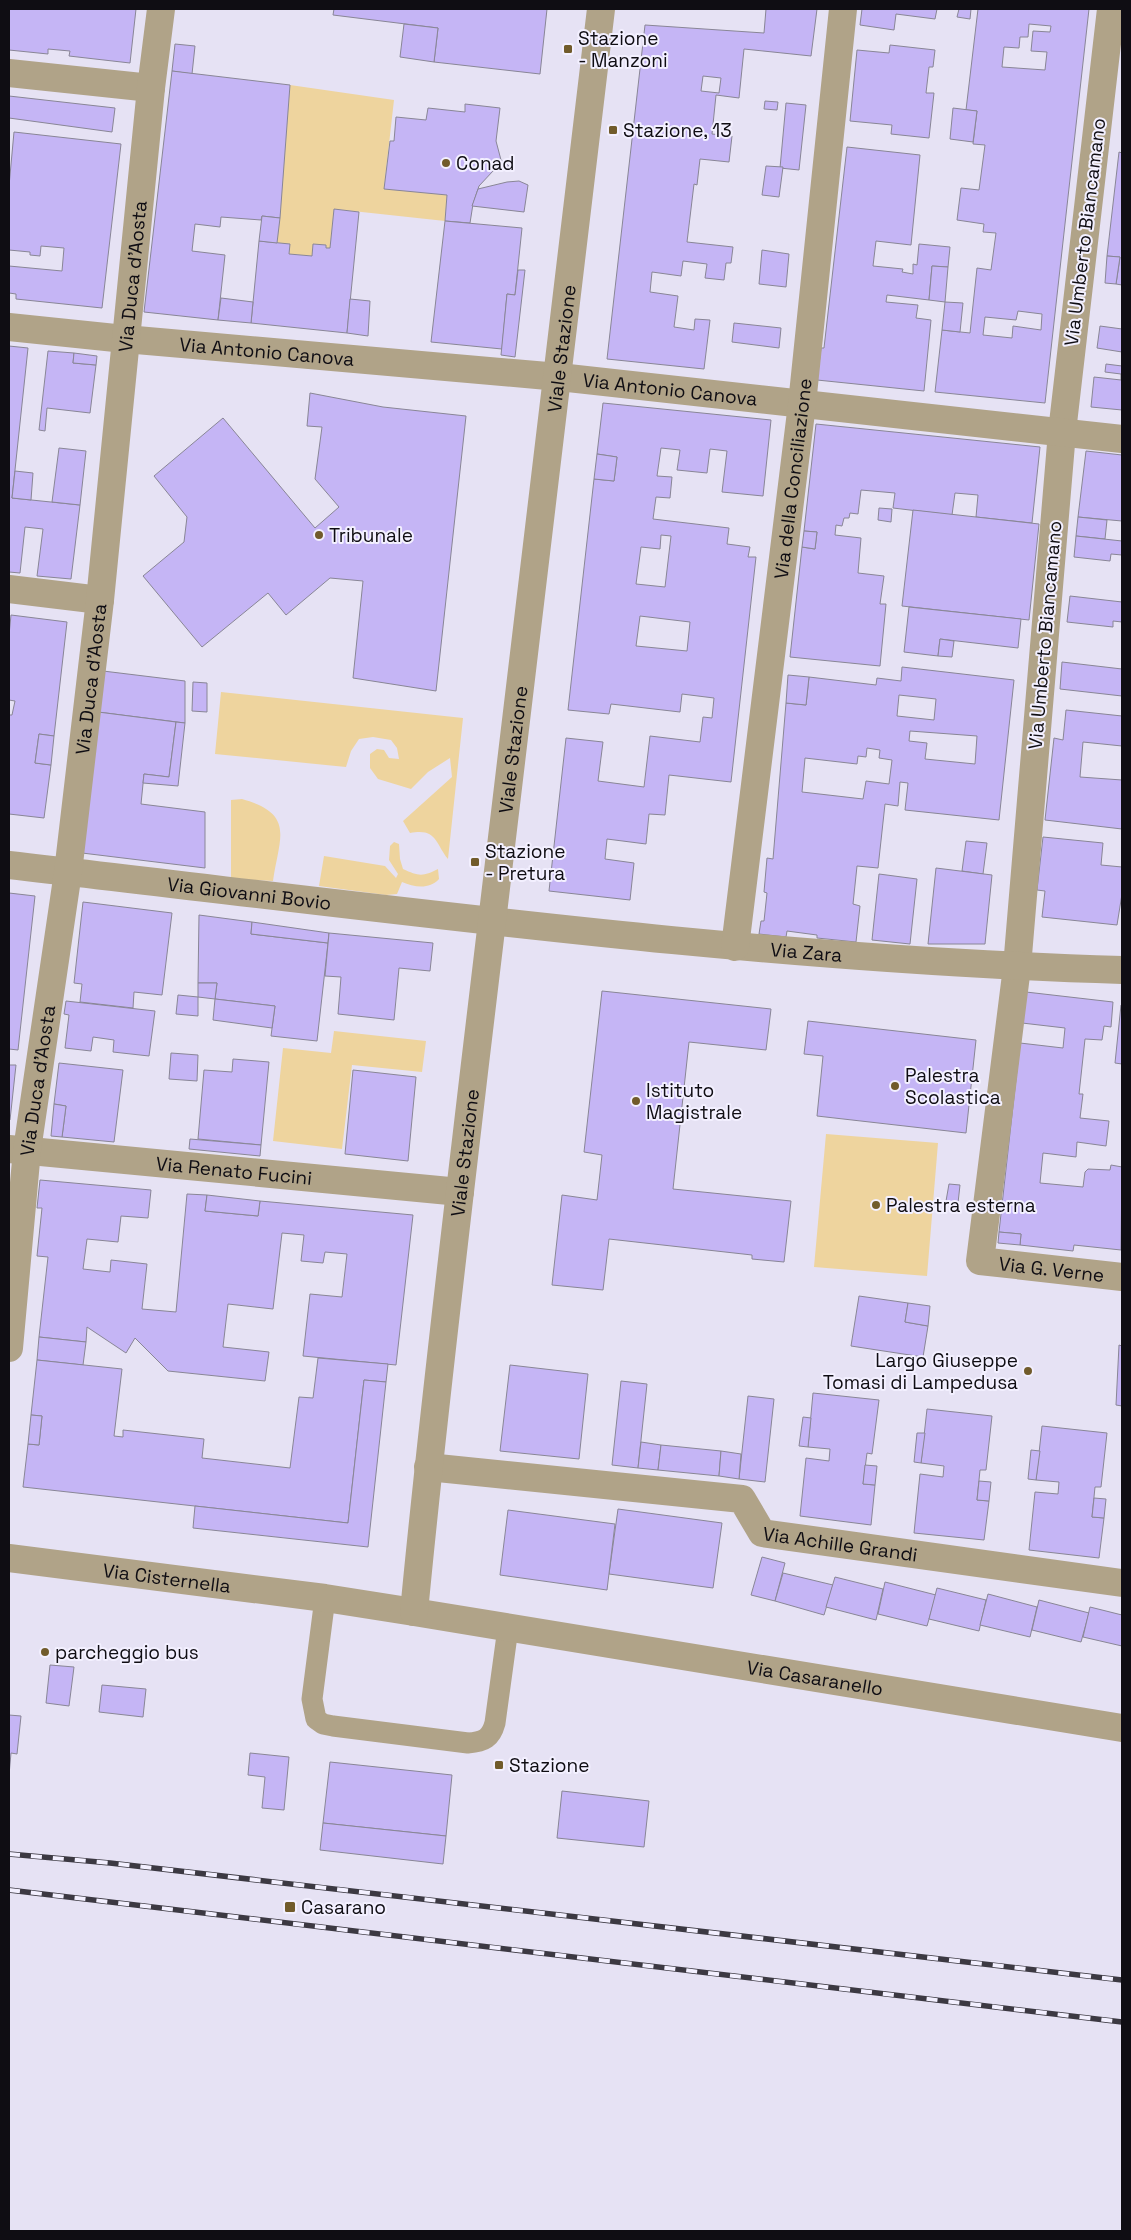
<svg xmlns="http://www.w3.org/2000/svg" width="1131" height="2240" font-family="'Space Grotesk',sans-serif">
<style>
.green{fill:#eed49e}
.building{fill:#c5b5f5;stroke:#898696;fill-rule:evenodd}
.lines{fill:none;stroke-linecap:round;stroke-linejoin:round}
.lane{stroke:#b0a388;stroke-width:21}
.street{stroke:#b0a388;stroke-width:28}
.rail-casing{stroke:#3c3942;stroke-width:5.5}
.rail{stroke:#f3f0ff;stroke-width:4;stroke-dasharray:11;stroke-linecap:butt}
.poi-dot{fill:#715b2b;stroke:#f3f0ff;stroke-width:2}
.labels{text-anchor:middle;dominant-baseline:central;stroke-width:4;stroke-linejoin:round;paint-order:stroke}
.poi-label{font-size:19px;fill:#0f0d13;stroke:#f3f0ff;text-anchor:start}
.street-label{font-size:19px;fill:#0f0d13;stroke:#f3f0ff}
</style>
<rect width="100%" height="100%" fill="#e6e2f4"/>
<g class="green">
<polygon points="290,85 394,100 384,188 447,195 445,221 334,209 330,248 326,248 326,245 313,244 312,256 289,254 290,244 277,243"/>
<path d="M221,692L463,718L448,859C435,843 437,828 410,833L403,821L452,777L450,758L428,772L411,789L378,779L370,768V754L377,749L384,750L389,758L399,759L397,748L391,740L373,737L359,739L351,751L346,767L215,754Z"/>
<path d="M242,799C296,814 279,838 273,881L231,879V800Z"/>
<path d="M394,842L399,844L400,859L403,869C418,876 423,877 438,869L439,879C429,890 414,887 402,882L397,894L386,895L319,886L324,856L385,866L396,878L398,874L389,860L390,846Z"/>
<polygon points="334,1031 426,1041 422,1072 352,1065 342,1149 273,1141 283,1048 331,1053"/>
<polygon points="826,1134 938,1143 927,1276 814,1267"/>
</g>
<g class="building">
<polygon points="9,9 136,9 130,63 69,56 70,51 48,49 48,54 9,50"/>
<polygon points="334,9 547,9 540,74 434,62 438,28 333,15"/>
<path d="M766,9H817L811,56L744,49L739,98L716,95L712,134L732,136L729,162L700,159L697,185L694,184L687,242L733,247L731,263H726L724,280L705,278L707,264L683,261L681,276L652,272L650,292L678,296L674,327L694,330L695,319L710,320L704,369L607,359L645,25L764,33ZM703,76L721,78L719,93L701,91Z"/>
<polygon points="862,9 937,9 935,19 896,14 894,30 860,25"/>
<polygon points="959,9 971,9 970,19 957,17"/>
<path d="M978,9H1089L1045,403L935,392L942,330L970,333L977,268L991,270L996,233L983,232L984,224L957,220L961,188L979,190L985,145L973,144L977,111L966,110ZM1029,24L1051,26L1050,32L1033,31L1031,51L1047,52L1045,70L1002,67L1004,47L1019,48L1020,37H1028ZM1018,311L1042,314L1041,330L1013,326L1012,338L983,335L985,317L1016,320Z"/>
<polygon points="404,24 438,28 434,62 400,57"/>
<polygon points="175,44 195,46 192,74 172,71"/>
<polygon points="890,45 935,50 933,67 929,67 926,93 934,93 929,138 891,134 892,125 850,121 857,50 889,53"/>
<polygon points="172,71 290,85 280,218 262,216 261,220 221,217 220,227 195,224 192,251 225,255 218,320 144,312"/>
<polygon points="9,96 115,108 112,132 9,118"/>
<polygon points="765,101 778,102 777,110 764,109"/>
<polygon points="786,103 806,105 799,170 780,168"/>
<polygon points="465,104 500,108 496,141 501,160 509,166 493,171 479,186 473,204 470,223 445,221 447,195 384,189 390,141 394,141 396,117 426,120 428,108 465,112"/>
<polygon points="953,108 977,111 973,142 950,139"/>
<polygon points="14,132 121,144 102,308 16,299 16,294 9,293 9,266 62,271 64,248 41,246 40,256 30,255 30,252 9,250 9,186"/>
<polygon points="847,147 920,155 911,245 876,241 873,266 903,269 902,272 913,274 913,264 917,265 919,244 950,247 948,267 932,266 929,300 887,295 886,302 918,305 916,318 931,320 924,391 817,380 821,348 824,348"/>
<polygon points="1119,152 1122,153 1122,285 1116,284 1120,257 1107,256"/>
<polygon points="766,166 783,167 779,197 762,195"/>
<polygon points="519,181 528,185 524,212 472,206 478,189 507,182"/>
<polygon points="334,209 359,212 347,333 251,323 259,241 290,244 289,254 312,256 313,244 326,245 326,248 330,248"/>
<polygon points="262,216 280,218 277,243 259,241"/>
<polygon points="445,221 522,228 515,295 507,294 502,349 431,342"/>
<polygon points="762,250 789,254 786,287 759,284"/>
<polygon points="1107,256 1120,257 1116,284 1105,283"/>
<polygon points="932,266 948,267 945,302 929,300"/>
<polygon points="518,270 525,270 515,357 501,355 507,294 515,295"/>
<polygon points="221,298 253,302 251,323 218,320"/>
<polygon points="350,299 370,301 368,336 347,333"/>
<polygon points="945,302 963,303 960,332 942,330"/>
<polygon points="734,323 781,328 779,348 732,342"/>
<polygon points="1100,326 1122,329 1122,352 1097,348"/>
<polygon points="9,346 28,348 12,498 80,505 71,579 37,576 43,529 25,527 20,573 9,572"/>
<polygon points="48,351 74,353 73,363 96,365 90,413 47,408 45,431 39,430"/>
<polygon points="74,353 97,356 96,365 73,363"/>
<polygon points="1106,364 1122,366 1122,410 1091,407 1094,377 1121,380 1121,374 1105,372"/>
<polygon points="310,393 383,407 466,416 436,691 353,678 363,581 330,578 286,615 268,593 202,647 143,576 184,542 187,517 154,476 223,418 315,528 339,507 315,479 322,427 307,426"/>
<path d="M603,403L771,420L763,496L722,492L727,451L710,449L707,473L677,470L680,450L661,448L657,476L672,477L670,498L656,497L653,519L729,528L727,544L750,547L748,557H756L731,782L669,775L665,815L649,814L646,844L607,839L605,859L634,863L630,900L549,891L566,738L603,742L598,781L644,787L650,736L700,742L703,717L712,718L714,698L682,694L680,712L611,704L609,714L568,710L594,479L614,481L617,457L597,454ZM661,535L671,536L665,587L636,584L641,547L660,549ZM640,616L690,622L687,651L636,646Z"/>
<polygon points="816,424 1040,447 1032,523 976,517 978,495 955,493 952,515 893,508 895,493 861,490 858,514 850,513 849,518 844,518 842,526 836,525 835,535 861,538 858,573 884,576 880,604 886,604 880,666 790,657 802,547 815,549 817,532 804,531"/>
<polygon points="59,448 86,451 80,505 52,502"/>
<polygon points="1086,451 1122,455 1122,521 1078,517"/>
<polygon points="597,454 617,457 614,481 594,479"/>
<polygon points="15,471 33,473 31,500 12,498"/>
<polygon points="879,508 892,509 891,522 878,520"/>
<polygon points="913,510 1039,524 1029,620 902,606"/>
<polygon points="1078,517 1107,520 1105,539 1076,536"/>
<polygon points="804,531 817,532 815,549 802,547"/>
<polygon points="1076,536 1122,541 1122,555 1111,554 1110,561 1074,557"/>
<polygon points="1070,596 1122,602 1122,622 1113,621 1113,627 1067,622"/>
<polygon points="909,607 1021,619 1018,648 940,639 938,656 904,652"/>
<polygon points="11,615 67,622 54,736 39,734 35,763 51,765 44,818 9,814 9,715 12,715 15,701 9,700 9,635"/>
<polygon points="940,639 954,641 952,657 938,656"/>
<polygon points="1062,662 1122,669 1122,696 1060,689"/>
<path d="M902,667L1014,680L999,820L905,810L908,783L900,782L898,806L885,804L878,868L857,866L853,904L860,906L856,942L817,938V935L787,931L786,937L759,934L761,921H764L767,893L764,892L767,858L773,859L786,703L806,705L809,677L876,685L877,678L901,681ZM899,695L936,699L934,720L897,716ZM910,731L977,736L975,764L925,759L927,743L909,741ZM867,748L880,750L879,758L892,760L889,784L866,781L863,799L802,792L805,758L857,764L858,756L866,757Z"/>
<polygon points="103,671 185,681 185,723 98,712"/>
<polygon points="788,675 809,677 806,705 786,703"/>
<polygon points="193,682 207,683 207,712 192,711"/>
<polygon points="1066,710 1122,716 1122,746 1083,742 1080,777 1122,780 1122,829 1045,820 1054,738 1063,740"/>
<polygon points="98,712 176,722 169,777 144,774 141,804 205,812 205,868 82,853"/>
<polygon points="176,722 185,723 178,786 143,783 144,774 169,777"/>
<polygon points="39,734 54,736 51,765 35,763"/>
<polygon points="1043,837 1103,843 1101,865 1122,867 1122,894 1117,925 1042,917 1045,891 1037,890"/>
<polygon points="966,841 987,843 983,874 962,871"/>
<polygon points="936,868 992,875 985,944 928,944"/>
<polygon points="879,874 917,879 910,944 872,940"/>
<polygon points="9,893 35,896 18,1050 9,1049"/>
<polygon points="83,902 172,913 162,995 134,992 133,1008 80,1002 82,984 74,983"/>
<polygon points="199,915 252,922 251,934 328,943 317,1041 271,1036 275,1006 215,999 217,983 198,983"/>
<polygon points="252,922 329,933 328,943 251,934"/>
<polygon points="329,933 433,943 430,971 399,968 394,1020 338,1014 341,977 325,976"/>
<polygon points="198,983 217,983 215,999 198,997"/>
<polygon points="602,991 771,1009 766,1050 689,1042 673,1189 791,1201 784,1262 752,1259 752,1255 609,1239 603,1290 552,1285 562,1195 597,1200 602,1155 584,1152"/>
<polygon points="1026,992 1113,1002 1111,1027 1104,1026 1102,1040 1085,1039 1079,1094 1083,1094 1080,1118 1109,1121 1106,1146 1077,1142 1076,1157 1043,1153 1040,1183 1083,1187 1085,1172 1088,1169 1110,1170 1111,1165 1122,1167 1121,1250 1074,1245 1073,1251 1020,1245 1021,1234 999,1232 1020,1043 1063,1048 1065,1028 1022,1023"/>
<polygon points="178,995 198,997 198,1016 176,1014"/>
<polygon points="215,999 275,1006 272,1028 213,1020"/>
<polygon points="66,1001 155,1011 149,1056 113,1052 114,1040 93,1037 91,1051 65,1048 69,1015 64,1014"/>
<polygon points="1121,1005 1122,1005 1122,1064 1115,1063"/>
<polygon points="808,1021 976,1040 966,1133 817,1116 823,1056 804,1054"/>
<polygon points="171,1053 198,1055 197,1081 169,1079"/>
<polygon points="233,1059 269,1062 261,1145 198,1139 204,1070 232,1072"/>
<polygon points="59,1063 123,1070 114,1142 62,1137 66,1106 54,1104"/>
<polygon points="9,1065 16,1065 10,1120 9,1120"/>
<polygon points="353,1070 416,1077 408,1161 345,1154"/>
<polygon points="54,1104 66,1106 62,1137 51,1136"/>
<polygon points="190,1139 261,1145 260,1156 189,1149"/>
<polygon points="40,1180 151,1190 148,1218 121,1216 118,1242 87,1239 83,1269 110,1272 111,1260 147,1264 142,1309 176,1312 187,1194 207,1195 205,1211 258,1216 260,1201 413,1215 396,1365 303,1356 310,1294 342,1297 347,1254 325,1252 323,1263 301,1261 304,1235 282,1233 273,1309 228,1304 223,1347 269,1352 265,1381 168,1371 135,1338 126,1353 87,1327 86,1342 39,1337 48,1257 37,1256 42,1208 37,1208"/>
<polygon points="949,1184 960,1185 958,1203 946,1201"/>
<polygon points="207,1195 260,1201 258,1216 205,1211"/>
<polygon points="999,1232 1021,1234 1020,1245 998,1243"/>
<polygon points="859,1296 908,1303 905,1322 928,1326 923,1357 851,1346"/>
<polygon points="908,1303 930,1306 928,1326 905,1322"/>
<polygon points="39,1337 86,1342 83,1365 37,1360"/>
<polygon points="1119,1345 1122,1346 1122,1406 1116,1405"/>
<polygon points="318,1358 388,1364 386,1382 364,1380 348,1523 23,1487 28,1444 39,1445 42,1416 31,1415 37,1360 122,1369 114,1436 123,1437 123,1430 204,1439 202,1458 290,1468 299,1397 313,1398"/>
<polygon points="510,1365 588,1374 579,1459 500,1451"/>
<polygon points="364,1380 386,1382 368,1547 193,1528 195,1506 348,1523"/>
<polygon points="621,1381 647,1384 638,1468 612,1465"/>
<polygon points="813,1393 879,1400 872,1454 867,1453 863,1484 875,1485 871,1525 800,1516 806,1458 829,1461 830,1449 808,1447"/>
<polygon points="748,1396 774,1399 765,1482 739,1479"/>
<polygon points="927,1409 992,1416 986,1470 980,1470 977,1500 989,1501 984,1540 914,1533 920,1474 943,1477 944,1466 921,1463"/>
<polygon points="31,1415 42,1416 39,1445 28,1444"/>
<polygon points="803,1417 811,1418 808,1447 799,1446"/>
<polygon points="1042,1426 1107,1433 1101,1487 1095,1487 1092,1517 1104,1518 1099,1558 1029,1550 1035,1492 1058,1494 1059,1482 1036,1480"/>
<polygon points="917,1433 925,1433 921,1463 914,1462"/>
<polygon points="641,1442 661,1445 658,1470 638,1468"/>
<polygon points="661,1445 721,1451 719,1476 658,1470"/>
<polygon points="1031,1450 1040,1451 1036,1480 1028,1479"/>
<polygon points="721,1451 741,1454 739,1479 719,1476"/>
<polygon points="865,1465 877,1466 875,1485 863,1484"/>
<polygon points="979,1481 991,1482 989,1501 977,1500"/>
<polygon points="1094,1498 1106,1499 1104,1518 1092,1517"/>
<polygon points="618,1509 722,1523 713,1588 609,1574"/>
<polygon points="508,1510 615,1524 607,1590 500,1575"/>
<polygon points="762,1557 785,1563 775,1601 751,1595"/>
<polygon points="783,1573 833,1585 824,1615 775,1601"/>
<polygon points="835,1577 883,1589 876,1620 826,1607"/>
<polygon points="885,1582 936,1595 927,1626 878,1614"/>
<polygon points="937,1588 986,1600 979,1631 929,1619"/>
<polygon points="988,1594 1037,1607 1030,1637 980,1625"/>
<polygon points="1039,1600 1089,1613 1081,1642 1032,1630"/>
<polygon points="1090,1607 1122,1615 1122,1646 1083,1637"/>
<polygon points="50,1665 74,1667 69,1706 46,1703"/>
<polygon points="102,1685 146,1689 143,1717 99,1712"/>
<polygon points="9,1715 21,1716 17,1754 11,1753 9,1775"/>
<polygon points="250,1753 289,1757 284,1810 262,1808 265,1777 248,1775"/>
<polygon points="330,1762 452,1775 446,1836 323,1823"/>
<polygon points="562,1791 649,1801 644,1847 557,1838"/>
<polygon points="323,1823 446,1836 443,1864 320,1850"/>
</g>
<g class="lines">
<path class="lane" d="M325,1598L312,1699L316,1719L323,1724L333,1726L468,1743C484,1742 491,1738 495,1723L508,1628"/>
<g class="street">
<path id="s1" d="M1111,9L1062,432L1017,967L980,1261L1122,1277"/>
<polyline points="9,73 151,88"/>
<path id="s2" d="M9,327L125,339L559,377L1122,439"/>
<polyline points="9,589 100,600"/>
<path id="s3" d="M9,865C379,907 749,959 1122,970"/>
<path id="s4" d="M735,947L802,404L843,9"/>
<path id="s5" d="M9,1149L460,1192"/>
<path id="s6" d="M9,1348L27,1150L68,872L100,600L151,88L161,9"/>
<path id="s7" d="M428,1467L742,1499L762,1533L1122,1583"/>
<path id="s8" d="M9,1558L325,1598L414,1612L1122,1728"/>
<path id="s9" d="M414,1612C431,1432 453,1252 474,1072C516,717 561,363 601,9"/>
</g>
<g class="rail-casing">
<g id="rail">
<polyline points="9,1854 110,1863 1122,1980"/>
<polyline points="9,1890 1122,2022"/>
</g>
</g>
<use href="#rail" class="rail"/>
</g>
<g class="poi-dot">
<rect x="563" y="44" width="10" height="10" rx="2.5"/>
<rect x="608" y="125" width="10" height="10" rx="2.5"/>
<circle cx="446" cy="163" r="5"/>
<circle cx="319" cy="535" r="5"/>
<rect x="470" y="857" width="10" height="10" rx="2.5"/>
<circle cx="895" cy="1086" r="5"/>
<circle cx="636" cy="1101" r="5"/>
<circle cx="876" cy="1205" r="5"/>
<circle cx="1028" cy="1371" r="5"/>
<circle cx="45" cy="1652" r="5"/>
<rect x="494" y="1760" width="10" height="10" rx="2.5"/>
<rect x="284" y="1901" width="12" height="12" rx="2.5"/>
</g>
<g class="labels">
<g class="poi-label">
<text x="578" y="38">Stazione<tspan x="578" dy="22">- Manzoni</tspan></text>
<text x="623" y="130">Stazione, 13</text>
<text x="456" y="163">Conad</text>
<text x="329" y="535">Tribunale</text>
<text x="485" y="851">Stazione<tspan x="485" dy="22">- Pretura</tspan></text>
<text x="905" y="1075">Palestra<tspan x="905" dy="22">Scolastica</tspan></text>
<text x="646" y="1090">Istituto<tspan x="646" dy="22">Magistrale</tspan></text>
<text x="886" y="1205">Palestra esterna</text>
<text x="1018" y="1360" text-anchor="end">Largo Giuseppe<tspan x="1018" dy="22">Tomasi di Lampedusa</tspan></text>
<text x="55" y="1652">parcheggio bus</text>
<text x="509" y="1765">Stazione</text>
<text x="301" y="1907">Casarano</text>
</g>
<g class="street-label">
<text transform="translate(1085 232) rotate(-83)">Via Umberto Biancamano</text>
<text stroke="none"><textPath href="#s6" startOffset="1079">Via Duca d'Aosta</textPath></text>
<text stroke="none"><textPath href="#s9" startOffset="1272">Viale Stazione</textPath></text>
<text stroke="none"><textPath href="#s2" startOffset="259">Via Antonio Canova</textPath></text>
<text stroke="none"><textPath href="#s2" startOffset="664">Via Antonio Canova</textPath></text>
<text stroke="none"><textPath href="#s4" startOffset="472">Via della Conciliazione</textPath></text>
<text transform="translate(1045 635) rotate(-85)">Via Umberto Biancamano</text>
<text stroke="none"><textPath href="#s6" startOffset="674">Via Duca d'Aosta</textPath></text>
<text stroke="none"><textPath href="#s9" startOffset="868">Viale Stazione</textPath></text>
<text stroke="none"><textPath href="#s3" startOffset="242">Via Giovanni Bovio</textPath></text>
<text stroke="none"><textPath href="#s3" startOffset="802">Via Zara</textPath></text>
<text stroke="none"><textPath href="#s6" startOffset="269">Via Duca d'Aosta</textPath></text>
<text stroke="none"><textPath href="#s9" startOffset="462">Viale Stazione</textPath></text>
<text stroke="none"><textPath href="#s5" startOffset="226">Via Renato Fucini</textPath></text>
<text stroke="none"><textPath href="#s1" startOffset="1331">Via G. Verne</textPath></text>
<text stroke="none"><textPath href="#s7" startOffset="434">Via Achille Grandi</textPath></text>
<text stroke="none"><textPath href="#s8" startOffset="159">Via Cisternella</textPath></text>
<text stroke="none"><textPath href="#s8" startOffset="815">Via Casaranello</textPath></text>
</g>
</g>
<rect width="1131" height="2240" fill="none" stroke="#0f0d13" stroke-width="20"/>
</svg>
